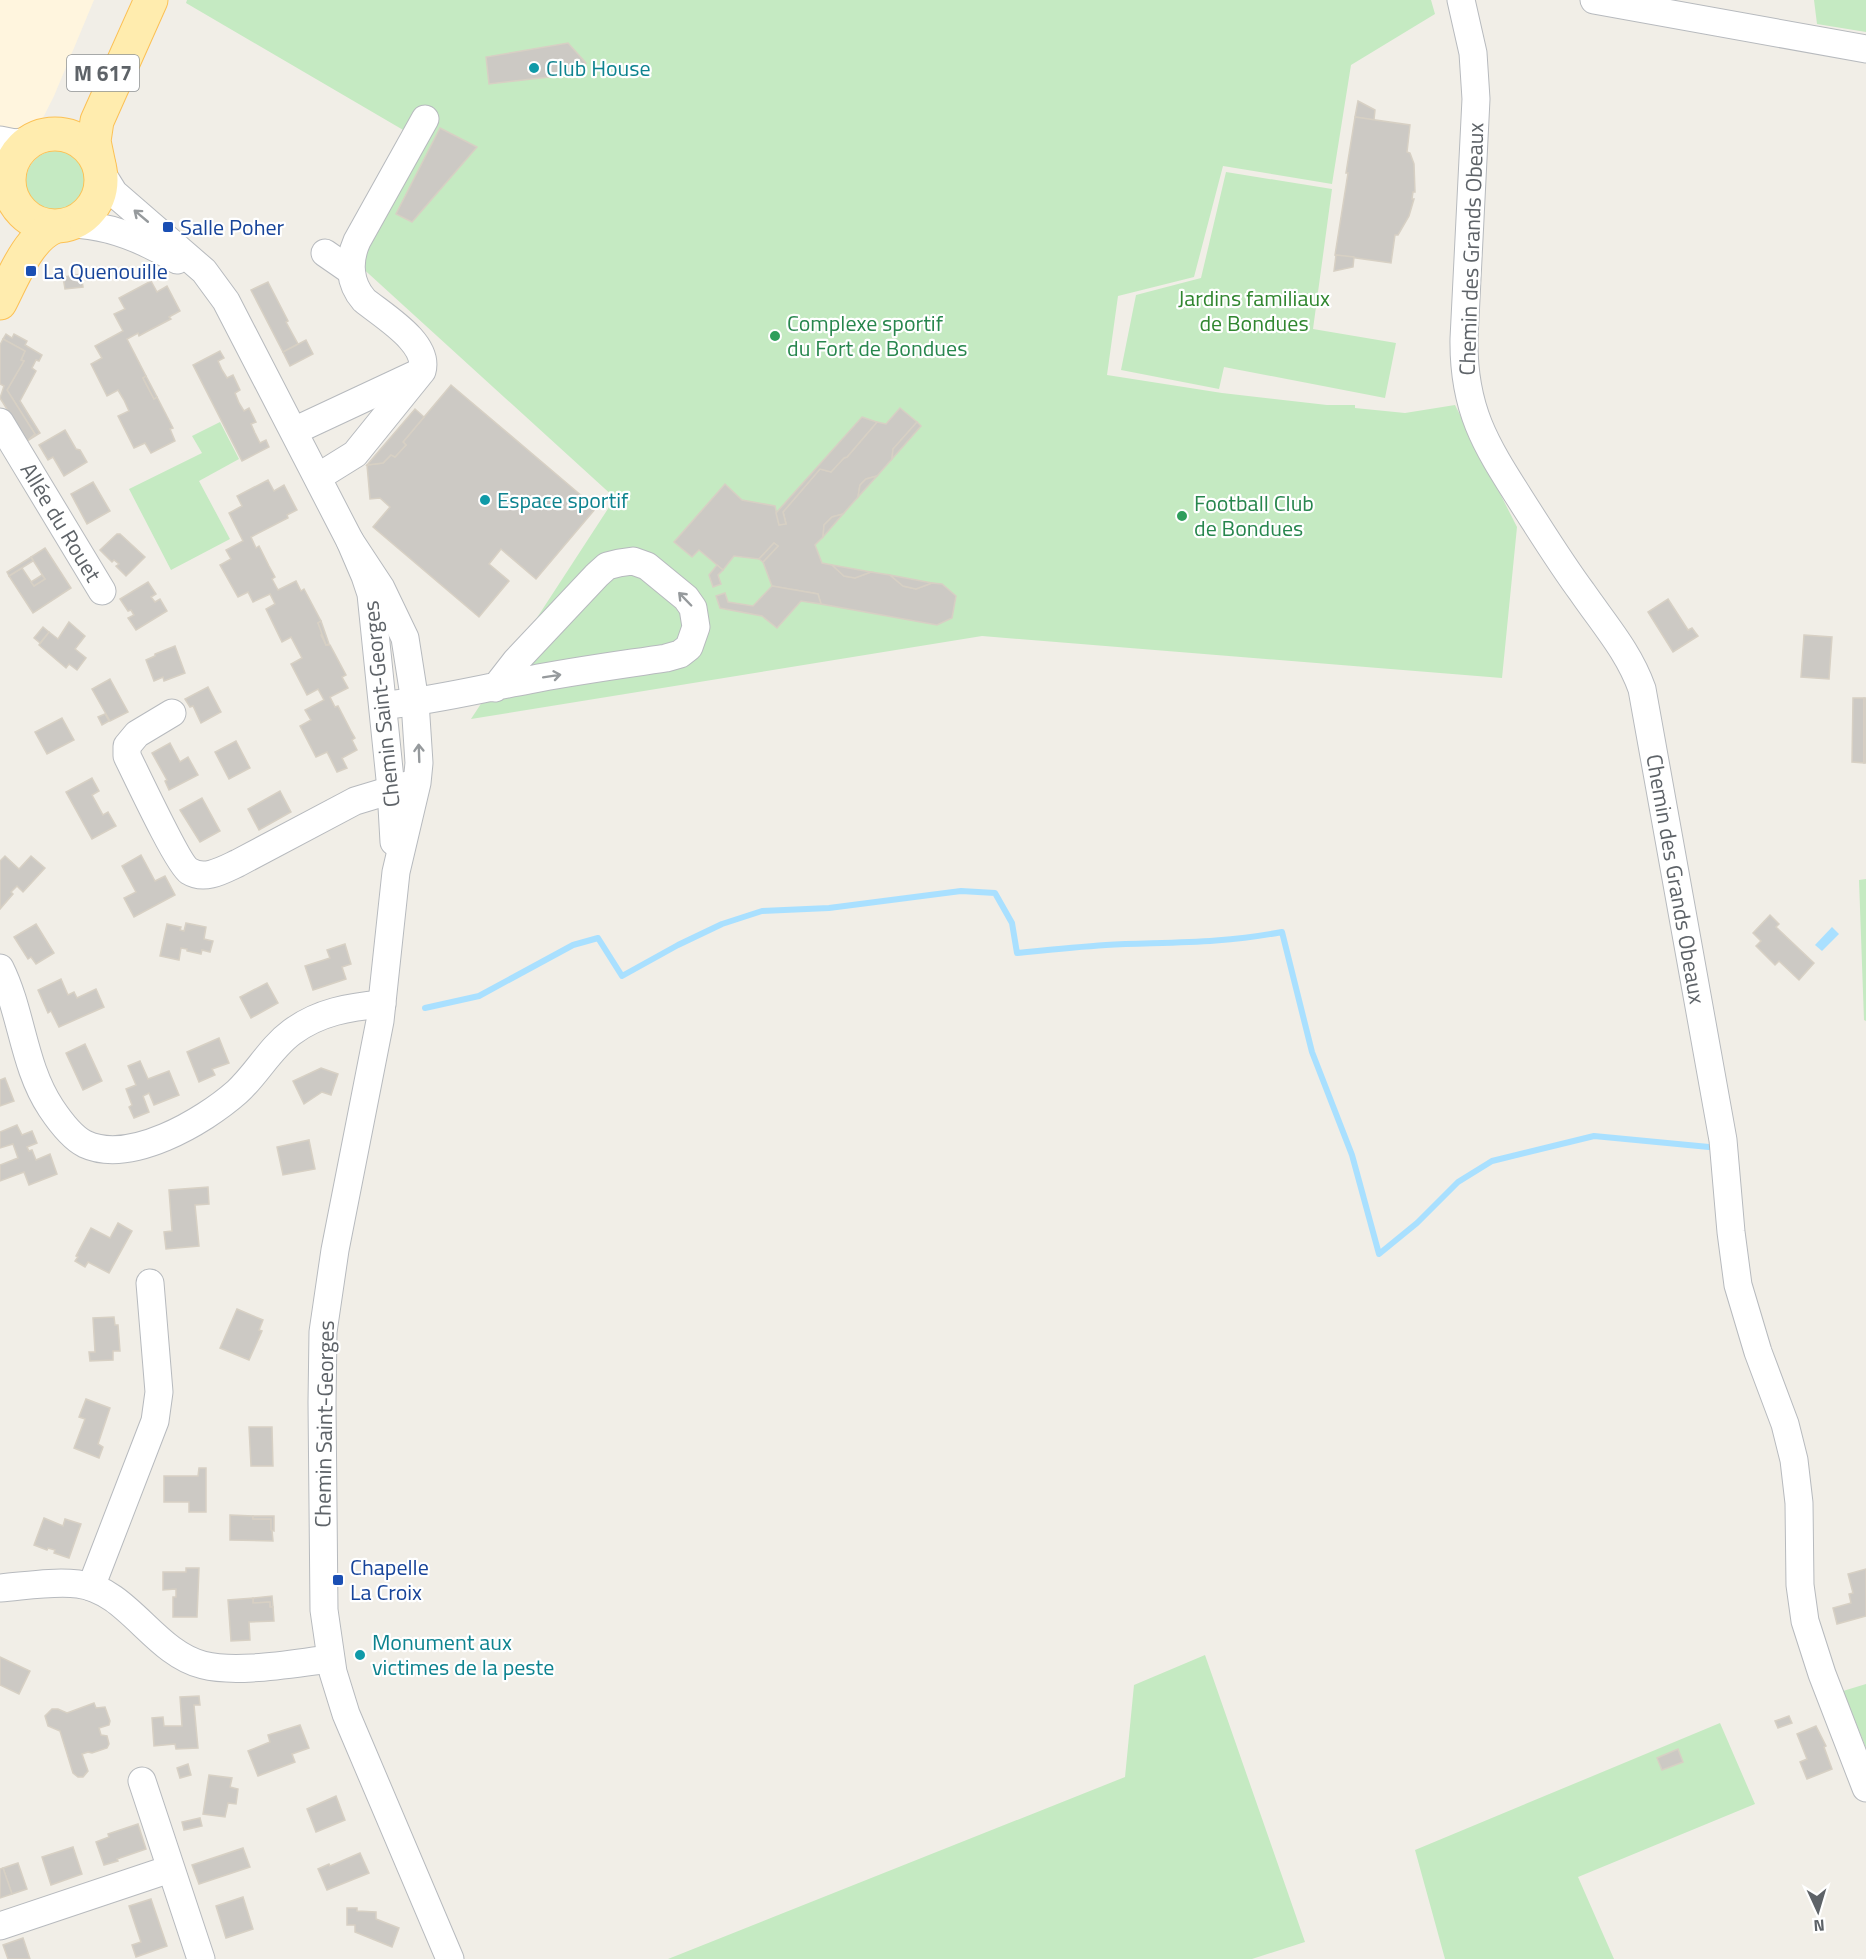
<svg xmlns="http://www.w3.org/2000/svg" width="1866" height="1959" font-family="'Titillium Web',sans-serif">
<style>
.commercial{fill:#fff5de}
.green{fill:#c5eac2}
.water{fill:#a9e0ff}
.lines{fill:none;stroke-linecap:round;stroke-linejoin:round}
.stream{stroke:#a9e0ff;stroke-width:6}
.building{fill:#ccc9c4;stroke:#d7d0c4;stroke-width:1.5}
.minor-casing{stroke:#b7babe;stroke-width:29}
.major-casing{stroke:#fcc155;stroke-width:35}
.minor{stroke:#fff;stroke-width:27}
.major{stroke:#ffecae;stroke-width:33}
.oneway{stroke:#969a9d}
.culture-dot{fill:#0f9aa8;stroke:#fff;stroke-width:2}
.transit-dot{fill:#1a4fb4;stroke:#fff;stroke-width:2}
.leisure-dot{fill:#2e9e5b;stroke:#fff;stroke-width:2}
.labels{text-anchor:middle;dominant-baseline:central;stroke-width:4.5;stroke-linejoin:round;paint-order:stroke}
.shield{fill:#fff;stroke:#8e9295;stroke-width:1.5}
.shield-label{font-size:21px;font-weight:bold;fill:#5e6368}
.culture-label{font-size:22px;fill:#0d838f;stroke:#fff;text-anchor:start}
.transit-label{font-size:22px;fill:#164399;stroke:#fff;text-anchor:start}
.street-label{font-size:22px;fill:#5e6368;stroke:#fff}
.park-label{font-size:22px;fill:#30862f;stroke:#fff}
.leisure-label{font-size:22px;fill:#27864d;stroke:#fff;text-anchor:start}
</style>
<rect width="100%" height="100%" fill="#f1eee7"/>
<polygon class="commercial" points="0,0 94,0 54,96 0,203"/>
<g class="green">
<polygon points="187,0 1431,0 1435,14 1351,65 1332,184 1223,166 1194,277 1118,296 1107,375 1222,393 1327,405 1355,405 1355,408 1405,413 1455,405 1517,527 1502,678 982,636 471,719 615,498 358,264 422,141 186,3"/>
<polygon points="1814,0 1866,0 1866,32 1817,24"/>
<circle cx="56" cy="181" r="30"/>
<polygon points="1226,172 1332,189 1313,329 1396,343 1385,398 1224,367 1219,389 1121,370 1136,295 1201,278"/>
<polygon points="220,422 239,459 199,481 230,539 171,570 129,489 202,453 192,436"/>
<polygon points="1866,879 1866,1021 1864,1020 1859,880"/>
<polygon points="1205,1655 1305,1942 1252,1959 668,1959 1125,1777 1134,1685"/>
<polygon points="1866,1684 1866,1748 1843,1691"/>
<polygon points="1720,1723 1755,1804 1578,1877 1614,1959 1445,1959 1415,1850"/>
</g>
<polygon class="water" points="1832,927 1839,934 1822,951 1815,945"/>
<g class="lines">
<path class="stream" d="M425,1008L479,996L573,945L598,938L622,976L678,945L722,924L762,911L829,908L961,891L995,893L1012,923L1017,953C1047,950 1076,947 1106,945C1167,942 1220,944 1282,932L1312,1052L1352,1155L1379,1254L1417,1223L1458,1182L1492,1161L1594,1136L1709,1147"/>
</g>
<g class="building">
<polygon points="568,43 586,63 575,74 489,84 486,57"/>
<polygon points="1358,101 1375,110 1374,120 1355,117"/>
<polygon points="1355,117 1410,125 1407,152 1410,153 1414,164 1415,192 1413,192 1412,199 1414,199 1409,216 1398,235 1395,235 1391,263 1335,255 1348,173 1346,173"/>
<polygon points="440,128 477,147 412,222 396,214"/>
<polygon points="1336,255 1354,257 1353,267 1334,271"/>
<polygon points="81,274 83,287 65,289 63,277"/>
<polygon points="151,281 157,292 167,286 180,311 169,317 171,319 146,332 139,336 138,333 127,339 146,376 143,378 154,399 157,397 173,428 170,429 175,441 151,453 145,443 134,448 118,416 129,411 124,400 118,390 107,396 91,364 102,358 95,346 123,331 114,314 125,309 119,298"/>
<polygon points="268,282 288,321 286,322 298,344 283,352 251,290"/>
<polygon points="6,334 12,338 14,334 27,341 25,345 42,355 39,361 36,360 32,368 36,371 20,401 40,433 27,441 35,434 7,390 24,361 21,360 25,351 3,339"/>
<polygon points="3,339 25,351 21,360 24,361 7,390 35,434 27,441 0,398 4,386 0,384 0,345"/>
<polygon points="306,340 313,354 290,366 283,352"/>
<polygon points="220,351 224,358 218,361 222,370 227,378 233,375 240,390 235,393 239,403 244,411 249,408 256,422 251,424 255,433 260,443 266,440 269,447 242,461 193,365"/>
<polygon points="146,376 157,397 154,399 143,378"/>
<polygon points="451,385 596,508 536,579 501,549 489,564 509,581 479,617 373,527 390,507 380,498 370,499 367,465 383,463 392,454 395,457 406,445 403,442"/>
<polygon points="900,408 917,422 893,449 892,459 877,476 866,479 860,485 858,497 843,514 832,517 824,525 823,537 815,545 822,563 832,565 844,576 855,578 871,572 890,575 903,586 916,589 932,583 942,584 956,596 952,618 937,625 821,604 818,594 772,586 763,562 778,546 774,543 759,559 734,556 723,570 699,550 692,557 674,542 725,484 742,500 775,506 779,525 786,524 783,512 820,469 831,472 844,458 847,457 877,422 886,424"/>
<polygon points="415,409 424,417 403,442 406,445 395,457 391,455 383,463 367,465"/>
<polygon points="862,417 877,422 847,457 844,458 831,472 820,469 783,512 786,524 779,525 776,513"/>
<polygon points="917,422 921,426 892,459 893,449"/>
<polygon points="65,430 76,449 80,450 87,462 64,476 53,457 48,460 39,445"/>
<polygon points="877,476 858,497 860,485 866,479"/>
<polygon points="268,480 274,491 284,485 297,510 287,515 288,518 251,537 256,548 259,546 269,566 275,577 272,579 278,590 296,581 301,591 304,589 321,621 318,623 323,634 321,635 326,645 330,645 346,675 342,677 348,688 330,697 335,707 338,706 351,731 355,738 352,740 357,750 342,758 347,768 337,772 327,752 316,757 300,726 311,720 305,710 324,700 318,689 307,695 291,664 302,658 291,637 282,642 266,609 275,604 270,594 253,602 248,592 238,597 220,565 231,559 226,550 243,541 229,513 242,506 237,496"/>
<polygon points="93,482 110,511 87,524 71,494"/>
<polygon points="843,514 823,537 824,525 832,517"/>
<polygon points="117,534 120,534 145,557 126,576 116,566 119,564 114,560 112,562 100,550"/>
<polygon points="774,543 778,546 763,562 759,559"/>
<polygon points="45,548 71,588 33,613 9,576 22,568 34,586 45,579 31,557"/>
<polygon points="31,557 33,561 9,576 7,572"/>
<polygon points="717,565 723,570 718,575 721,584 713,587 709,575"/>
<polygon points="832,565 871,572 855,578 844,576"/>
<polygon points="42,575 45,579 34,586 31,582"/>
<polygon points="890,575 932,583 916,589 903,586"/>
<polygon points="148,582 156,594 151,597 155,602 160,599 167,611 136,630 128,618 134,615 131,610 128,611 120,599"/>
<polygon points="772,586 818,594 821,604 801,601 777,628 762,616 720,608 716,596 725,593 728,602 753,606"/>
<polygon points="1668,599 1688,630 1692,628 1698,636 1673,652 1648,612"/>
<polygon points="321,621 329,644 326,645 318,623"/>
<polygon points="69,622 85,636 75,649 86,658 77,670 69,664 66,668 39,645 49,632 58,639"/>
<polygon points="43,627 49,632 40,643 34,638"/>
<polygon points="1804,635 1832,637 1829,679 1801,677"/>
<polygon points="175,646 185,673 164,681 163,677 154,681 146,660 155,656 155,654"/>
<polygon points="110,679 128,712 110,721 92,689"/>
<polygon points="208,687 221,712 201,723 193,706 190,707 185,699"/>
<polygon points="1853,698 1864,698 1864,763 1852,762"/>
<rect x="1864" y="698" width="2" height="65"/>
<polygon points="105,714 109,721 102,725 98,717"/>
<polygon points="62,718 74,740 47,754 35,732"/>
<polygon points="236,741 250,768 229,779 215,752"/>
<polygon points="170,743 180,762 188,757 198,775 169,790 165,781 167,780 152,753"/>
<polygon points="92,778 99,791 92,795 103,815 108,812 116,826 92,839 66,792"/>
<polygon points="280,791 291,812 259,830 248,809"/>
<polygon points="202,798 220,831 200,842 180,810"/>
<polygon points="141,855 155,881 165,876 175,895 134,917 124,898 136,892 122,866"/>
<polygon points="5,856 19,869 31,856 45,868 23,892 17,886 11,892 13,894 0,909 0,861"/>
<polygon points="1770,915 1779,924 1776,927 1777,928 1814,963 1799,980 1779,961 1775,965 1756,946 1761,941 1753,933"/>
<polygon points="186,923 206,927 204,939 213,941 210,952 202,950 201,954 187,951 187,949 181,948 179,960 160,956 167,924 181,927 180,930 184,931"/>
<polygon points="36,924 54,953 36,964 31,957 28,959 14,937"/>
<polygon points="345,944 351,964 342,967 346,979 313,990 305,966 330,958 327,950"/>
<polygon points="61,979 68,995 74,992 77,998 96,989 104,1007 59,1027 51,1011 48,1013 38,990"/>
<polygon points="267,983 278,1003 251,1018 240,997"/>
<polygon points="219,1038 229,1063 212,1069 215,1075 199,1082 187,1052"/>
<polygon points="85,1044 102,1081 83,1090 66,1053"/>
<polygon points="140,1061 148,1079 169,1071 179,1095 154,1105 149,1093 143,1096 149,1112 134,1118 129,1107 132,1105 126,1089 136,1085 128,1066"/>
<polygon points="321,1068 338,1074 331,1095 322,1092 304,1104 293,1081"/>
<polygon points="5,1078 14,1101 0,1106 0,1080"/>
<polygon points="17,1125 22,1135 32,1131 37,1143 27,1147 29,1151 32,1150 36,1160 50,1154 57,1174 29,1185 24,1172 0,1181 0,1165 18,1158 13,1144 0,1148 0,1132"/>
<polygon points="309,1140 315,1169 283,1175 277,1147"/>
<polygon points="208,1187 209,1204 195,1205 199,1246 166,1249 164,1232 172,1231 169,1190"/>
<polygon points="118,1223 132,1231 109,1273 88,1262 85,1267 75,1261 78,1257 76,1256 91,1228 110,1238"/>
<polygon points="237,1309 263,1320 259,1330 262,1331 249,1360 220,1348"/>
<polygon points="114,1317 115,1325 118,1325 120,1351 113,1351 113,1360 90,1361 89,1352 95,1352 93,1318"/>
<polygon points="86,1399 110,1408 98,1444 103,1447 99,1458 74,1448 85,1419 79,1417"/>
<polygon points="249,1427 272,1427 273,1466 251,1466"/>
<polygon points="199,1468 206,1468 206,1512 189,1512 189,1502 164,1502 164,1476 198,1476"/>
<polygon points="230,1515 253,1516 253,1519 271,1519 273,1541 230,1540"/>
<polygon points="253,1516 274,1516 274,1531 271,1530 271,1519 253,1519"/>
<polygon points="44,1518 63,1526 65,1519 81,1524 69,1558 54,1553 55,1550 48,1548 47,1550 34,1545"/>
<polygon points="186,1568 199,1568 197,1617 173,1617 173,1597 176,1597 176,1589 163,1590 163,1572 186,1572"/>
<polygon points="1866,1569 1866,1616 1837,1624 1833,1608 1851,1603 1849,1594 1853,1593 1848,1574"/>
<polygon points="272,1596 273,1607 270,1607 270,1602 253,1603 253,1598"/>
<polygon points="253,1598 253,1603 270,1602 270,1607 273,1607 274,1621 249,1622 250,1640 231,1641 228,1600"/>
<polygon points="0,1657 30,1671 19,1694 0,1685"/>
<polygon points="199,1696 200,1705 194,1705 198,1748 176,1749 175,1744 154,1746 152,1718 163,1717 164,1726 182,1726 180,1697"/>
<polygon points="94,1703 96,1708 105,1707 110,1721 109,1725 99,1728 101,1735 107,1736 109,1744 107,1748 92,1753 88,1752 82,1754 88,1771 83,1777 78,1777 73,1773 60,1731 48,1726 45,1716 52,1709 58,1709 67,1713"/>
<polygon points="1789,1716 1792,1723 1778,1728 1775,1721"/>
<polygon points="300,1725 309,1748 292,1754 295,1762 258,1776 248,1751 270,1742 268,1735"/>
<polygon points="1816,1726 1826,1746 1824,1747 1832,1769 1807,1779 1800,1762 1807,1759 1797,1734"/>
<polygon points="1678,1749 1683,1762 1662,1770 1657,1758"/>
<polygon points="188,1764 191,1775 180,1778 177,1768"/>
<polygon points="209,1775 232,1778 230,1787 238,1789 236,1804 228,1803 225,1817 203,1814"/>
<polygon points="336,1796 345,1820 316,1832 307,1809"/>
<polygon points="200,1818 202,1826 184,1830 182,1822"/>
<polygon points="138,1824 146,1849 117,1859 118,1861 104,1865 96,1842 109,1837 108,1834"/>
<polygon points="73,1847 82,1874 51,1885 42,1857"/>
<polygon points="243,1848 250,1867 199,1884 192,1865"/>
<polygon points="360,1853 369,1873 327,1890 318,1869 329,1864 330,1866"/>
<polygon points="18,1863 27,1889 12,1894 3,1868"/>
<polygon points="3,1868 12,1894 0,1898 0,1869"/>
<polygon points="243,1897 253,1929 226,1938 216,1906"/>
<polygon points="151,1899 167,1946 136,1957 132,1945 141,1942 129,1906"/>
<polygon points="347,1908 357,1908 357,1911 376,1912 376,1919 399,1928 392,1947 355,1932 355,1925 347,1925"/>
<polygon points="23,1938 30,1959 8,1959 3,1945"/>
</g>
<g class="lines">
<g class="minor-casing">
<g id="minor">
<path d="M1461,0L1473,53L1476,99L1464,339C1463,413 1488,448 1526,508C1544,536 1562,565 1582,592C1604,624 1629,652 1642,689L1723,1140L1731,1232L1738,1285L1758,1352L1785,1424L1794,1460L1799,1503L1800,1585L1805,1621L1822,1674L1866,1788"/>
<polyline points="1594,0 1866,49"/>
<polyline points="0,140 15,143 33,140"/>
<polyline points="0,169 10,190"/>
<polyline points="101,172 114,193 204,271 226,301 350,541 365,576 371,594 391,789 394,842"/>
<path d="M71,224C108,225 145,240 177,260"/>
<polyline points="325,253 351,271"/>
<polyline points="0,422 102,591"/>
<polyline points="294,431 416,374"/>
<path d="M318,477L355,454L422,371C430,343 383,316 364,300C349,283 348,261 357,241L425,119"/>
<polyline points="350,541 381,588 405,638 415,702 419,763 417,783 396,872 380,1021 335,1250 323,1332 322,1402 324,1610 333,1672 346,1714 450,1959"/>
<path d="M396,704C441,699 484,688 529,680C574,671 620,665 666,658L680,654L689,647L696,627L693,608L686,598L647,566L633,561L619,563L607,566L597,575L516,661L495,688"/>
<path d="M172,713L137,734L127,746V756C136,774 178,864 189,871C205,881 223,870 238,863L355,801L408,785"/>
<path d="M0,968C22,1012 23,1066 51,1108C59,1120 71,1137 85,1144C130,1165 203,1122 237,1092C257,1074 270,1048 292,1032C319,1012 349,1007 382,1004"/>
<polyline points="91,1587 155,1421 159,1392 150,1283"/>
<path d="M0,1588C25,1586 53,1581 78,1584C128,1590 154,1653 203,1665C238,1674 294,1663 330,1659"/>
<polyline points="142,1781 201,1959"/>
<polyline points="0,1926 170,1869"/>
</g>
</g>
<g class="major-casing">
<g id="major">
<circle cx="55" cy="180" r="46"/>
<polyline points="99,165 94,141 97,121 151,0"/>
<path d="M0,303C13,278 28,238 54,227"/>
</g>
</g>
<use href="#minor" class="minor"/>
<use href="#major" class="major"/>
</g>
<defs><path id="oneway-shaft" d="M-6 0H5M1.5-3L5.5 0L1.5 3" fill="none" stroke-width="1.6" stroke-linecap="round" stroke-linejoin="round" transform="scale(1.5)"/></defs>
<g class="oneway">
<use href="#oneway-shaft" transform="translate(141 216) rotate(-140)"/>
<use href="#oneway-shaft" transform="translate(685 599) rotate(-134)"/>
<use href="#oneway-shaft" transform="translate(552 676) rotate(-9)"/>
<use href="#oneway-shaft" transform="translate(419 753) rotate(-92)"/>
</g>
<g class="culture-dot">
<circle cx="534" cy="68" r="6"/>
<circle cx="485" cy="500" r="6"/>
<circle cx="360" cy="1655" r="6"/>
</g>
<g class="transit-dot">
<rect x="162" y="221" width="12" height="12" rx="3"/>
<rect x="25" y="265" width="12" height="12" rx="3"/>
<rect x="332" y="1574" width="12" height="12" rx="3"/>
</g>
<g class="leisure-dot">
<circle cx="775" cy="336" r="6"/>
<circle cx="1182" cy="516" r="6"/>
</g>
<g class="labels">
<rect class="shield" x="67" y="55" width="72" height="36" rx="4.5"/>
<g class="shield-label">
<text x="103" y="73">M 617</text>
</g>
<g class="culture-label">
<text x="546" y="68">Club House</text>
<text x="497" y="500">Espace sportif</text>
<text x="372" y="1642">Monument aux<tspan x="372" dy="25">victimes de la peste</tspan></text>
</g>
<g class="transit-label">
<text x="180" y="227">Salle Poher</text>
<text x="43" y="271">La Quenouille</text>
<text x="350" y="1567">Chapelle<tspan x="350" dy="25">La Croix</tspan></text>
</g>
<g class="street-label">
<text transform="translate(1471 249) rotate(-88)">Chemin des Grands Obeaux</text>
<text transform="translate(61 522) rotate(59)">Allée du Rouet</text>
<text transform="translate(381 704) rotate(-96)">Chemin Saint-Georges</text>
<text transform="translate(1676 879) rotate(80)">Chemin des Grands Obeaux</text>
<text transform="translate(324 1424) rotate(-89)">Chemin Saint-Georges</text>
</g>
<g class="park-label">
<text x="1254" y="298">Jardins familiaux<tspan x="1254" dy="25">de Bondues</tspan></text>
</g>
<g class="leisure-label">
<text x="787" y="323">Complexe sportif<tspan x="787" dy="25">du Fort de Bondues</tspan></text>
<text x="1194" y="503">Football Club<tspan x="1194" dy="25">de Bondues</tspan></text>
</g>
</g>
<g transform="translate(1818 1911) rotate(176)" stroke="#ffffff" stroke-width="4.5" paint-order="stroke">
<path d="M0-4.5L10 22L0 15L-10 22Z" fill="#5e6368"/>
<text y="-9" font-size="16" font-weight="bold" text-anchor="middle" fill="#5e6368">N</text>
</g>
</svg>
